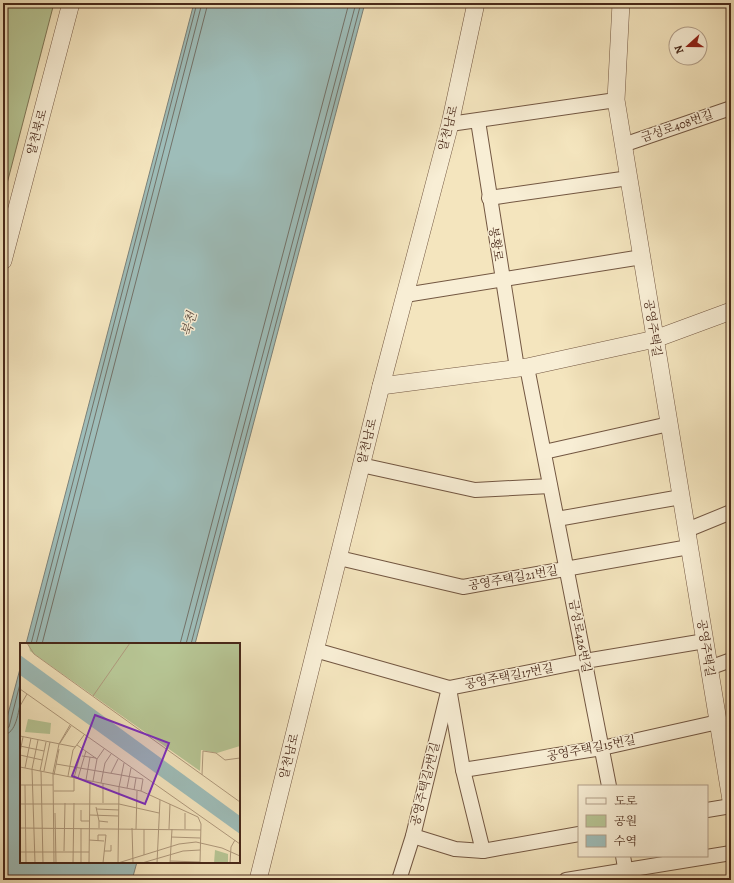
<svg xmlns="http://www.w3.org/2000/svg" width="734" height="883" font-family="Alegreya,'Noto Serif KR',serif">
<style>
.green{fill:#b7c695;stroke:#807757}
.water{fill:#9ebdb9;stroke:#7c8179}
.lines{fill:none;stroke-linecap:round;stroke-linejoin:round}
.shore{stroke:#737269;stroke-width:1}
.minor-casing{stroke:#735742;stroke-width:16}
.tertiary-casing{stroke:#735742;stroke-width:18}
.minor{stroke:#f8eed5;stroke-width:14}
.tertiary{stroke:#f8eed5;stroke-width:17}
.labels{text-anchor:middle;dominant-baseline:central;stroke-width:3;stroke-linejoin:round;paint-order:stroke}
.street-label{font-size:12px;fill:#482819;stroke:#f8eed5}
.water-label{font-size:13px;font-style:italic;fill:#5e4d41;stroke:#f8eed5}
.inset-road{fill:none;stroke:#af997c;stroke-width:1}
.view{fill:#7b2cbf;fill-opacity:0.15;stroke:#7b2cbf;stroke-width:2}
.inset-edge{fill:none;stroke:#482819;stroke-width:2}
</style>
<rect width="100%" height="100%" fill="#f4e5be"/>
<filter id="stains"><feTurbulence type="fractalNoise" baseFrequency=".005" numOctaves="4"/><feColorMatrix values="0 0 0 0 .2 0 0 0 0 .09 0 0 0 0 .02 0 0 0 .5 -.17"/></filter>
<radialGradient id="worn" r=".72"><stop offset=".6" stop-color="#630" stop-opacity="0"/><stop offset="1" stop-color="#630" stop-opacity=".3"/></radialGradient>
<polygon class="green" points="3,3 54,3 3,199"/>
<g class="water">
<polygon points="194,3 365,3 195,644 26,644"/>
<polygon points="21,665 21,862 137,862 132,880 3,880 3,733"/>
</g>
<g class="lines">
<g class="shore">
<polyline points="31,644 197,3"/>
<polyline points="36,644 202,3"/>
<polyline points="42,644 208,3"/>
<polyline points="180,644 349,3"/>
<polyline points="186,644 356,3"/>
<polyline points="191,644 361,3"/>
<polyline points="3,730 9,727 21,680"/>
<path d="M3,735C17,734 18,711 21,700"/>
</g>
<g class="minor-casing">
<g id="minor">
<polyline points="478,121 517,368"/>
<polyline points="450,124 616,100"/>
<polyline points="623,145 731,108"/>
<polyline points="489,198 629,178"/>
<polyline points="405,295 642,257"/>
<polyline points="527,367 609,786"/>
<polyline points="544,452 669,424"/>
<polyline points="361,465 475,490 550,486"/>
<polyline points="557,519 681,497"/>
<polyline points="687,530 731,512"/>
<polyline points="339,558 463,587 689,547"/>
<polyline points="315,650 449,688 585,661 705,641"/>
<polyline points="709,668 731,660"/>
<polyline points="450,694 463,770 483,851"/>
<polyline points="463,770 602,748 718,722"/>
<polyline points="707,810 731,806"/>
<polyline points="413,836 455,849 483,851 579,834"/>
<polyline points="623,856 627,879"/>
<polyline points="399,880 413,836 449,688"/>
<polyline points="566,880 731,853"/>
</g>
</g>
<g class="tertiary-casing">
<g id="tertiary">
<polyline points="621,3 616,100 731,800"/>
<polyline points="3,261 71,3"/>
<polyline points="381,386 527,367 655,339 731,311"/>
<polyline points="258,880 381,386 450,124 476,3"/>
</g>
</g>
<use href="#minor" class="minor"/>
<use href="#tertiary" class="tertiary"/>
</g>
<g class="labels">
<g class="street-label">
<text transform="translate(677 126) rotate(-19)">금성로408번길</text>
<text transform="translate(448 128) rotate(-76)">알천남로</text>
<text transform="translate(37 132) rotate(-75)">알천북로</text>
<text transform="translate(496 244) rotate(81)">봉황로</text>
<text transform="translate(653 328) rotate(81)">공영주택길</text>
<text transform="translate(367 441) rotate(-76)">알천남로</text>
<text transform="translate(513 578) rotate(-10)">공영주택길21번길</text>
<text transform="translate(580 636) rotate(79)">금성로426번길</text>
<text transform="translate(706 648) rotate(81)">공영주택길</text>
<text transform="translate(509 676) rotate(-11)">공영주택길17번길</text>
<text transform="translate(591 748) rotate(-11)">공영주택길15번길</text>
<text transform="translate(289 756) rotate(-76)">알천남로</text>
<text transform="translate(425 784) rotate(-76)">공영주택길7번길</text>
</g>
<g class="water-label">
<text transform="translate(189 324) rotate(-75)">북천</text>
</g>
</g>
<g transform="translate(20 643)">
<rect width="220" height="220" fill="#f4e5be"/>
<path d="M8,0H220V103L197,110L181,107L180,128L10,8ZM8,76L31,80L30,91L5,89ZM195,207L208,211V220H194Z" fill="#b7c695"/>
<path d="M0,12L220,173V191L0,32Z" fill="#9ebdb9"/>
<path class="inset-road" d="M7,0L14,11L220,159M0,46L220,201M73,53L110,0M0,63L7,51M0,93L55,104M40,100L51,83M57,102L77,116M0,103L24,108M0,109L3,94M0,112L22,117M62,113L76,115M36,121L101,132M0,124L121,148L178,174L181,181M5,125L11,95M20,128L26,99M21,128L23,220M24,128L30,99M91,130L98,116M34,132L39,106M101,132L123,136M182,132L183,108L196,110L205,117L220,115M48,133L53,107L64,92M58,135L66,108M66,137L70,114M73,138L77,116L84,106M81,140L85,120L91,111M83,140V160M0,142H33M5,142L6,220M107,145L111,125M114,147L116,135M34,148H54V135L62,105M121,148L123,136M0,161H99L139,170M76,164L79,178M76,166L99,167M61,167V178H69M35,170L36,220M70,172L98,173M0,185L181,187M79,185V178L88,179M112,185L113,220M116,186L117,148M149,186L150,161M165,186V170M151,194L180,195M69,197L84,198M78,198V192H86L83,220M44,208L45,160M84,208H91V202M0,209H69M124,212V186M150,218L180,219M15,220L12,126L18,97M34,220L33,130L39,101L50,82M53,220L54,160M61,220V185M69,220L70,138M98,220L159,201L176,199L202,205L220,213M98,220L99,144L104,120M122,220L163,208L180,207M137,220L140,157M150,220L152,186M180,220L181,181M210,220L211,204L215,197"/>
<path class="view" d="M75,72L149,100L125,161L52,133Z"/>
<rect width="220" height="220" class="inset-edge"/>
</g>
<rect width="734" height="883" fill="none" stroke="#f4e5be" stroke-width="16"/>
<rect x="4" y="4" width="726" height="875" fill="none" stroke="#482819" stroke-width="2"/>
<rect x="8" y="8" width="718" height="867" fill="none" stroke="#482819"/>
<rect x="578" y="785" width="130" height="72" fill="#f8eed5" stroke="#b29f8a"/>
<rect x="586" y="798" width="20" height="6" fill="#f8eed5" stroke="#b29f8a"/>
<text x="614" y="805" font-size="12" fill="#482819">도로</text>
<rect x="586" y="815" width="20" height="12" fill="#b7c695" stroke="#b29f8a"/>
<text x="614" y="825" font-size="12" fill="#482819">공원</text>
<rect x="586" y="835" width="20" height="12" fill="#9ebdb9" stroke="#b29f8a"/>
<text x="614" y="845" font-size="12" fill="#482819">수역</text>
<g transform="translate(688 46) rotate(249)"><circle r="19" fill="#f8eed5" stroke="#b29f8a"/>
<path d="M0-3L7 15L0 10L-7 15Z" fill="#8f2418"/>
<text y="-6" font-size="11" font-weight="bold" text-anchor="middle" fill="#482819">N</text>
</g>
<rect width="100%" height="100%" filter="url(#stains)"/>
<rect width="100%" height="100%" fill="url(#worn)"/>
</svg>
